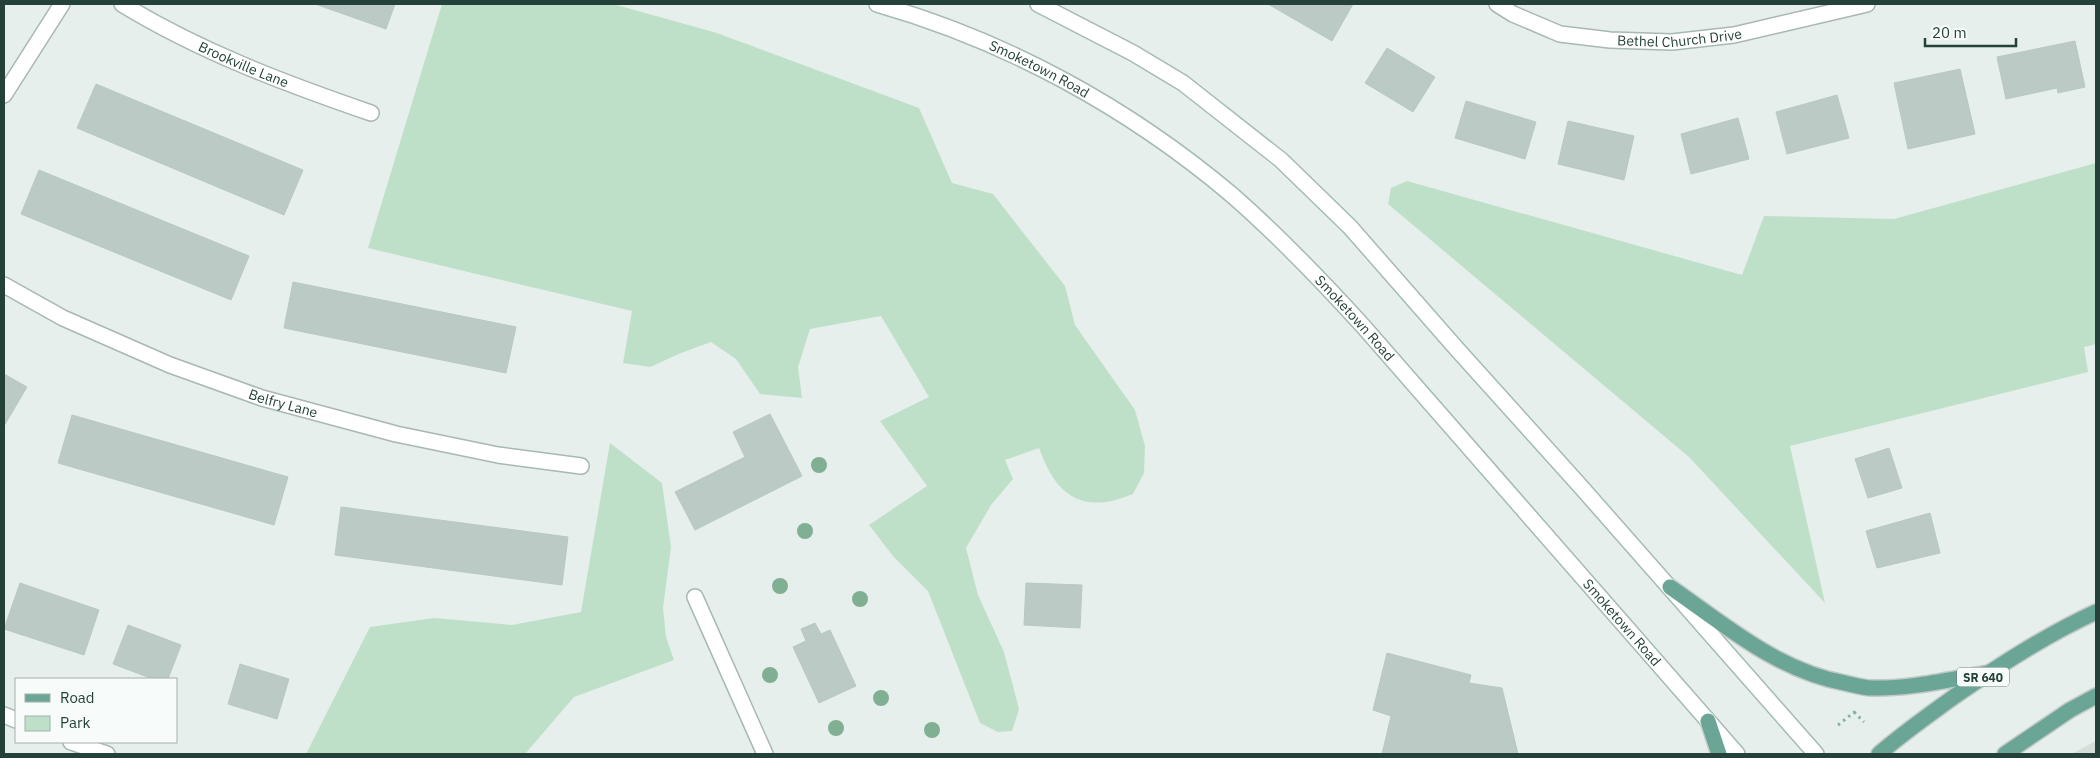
<svg xmlns="http://www.w3.org/2000/svg" width="2100" height="758" font-family="'IBM Plex Sans',sans-serif">
<style>
.built{fill:#d4dfda}
.green{fill:#bfe0c8}
.building{fill:#bbcac4;stroke:#b8c9c2}
.lines{fill:none;stroke-linecap:round;stroke-linejoin:round}
.minor-casing{stroke:#a8b8b2;stroke-width:18}
.secondary-casing{stroke:#a4bbb3;stroke-width:18}
.primary-casing{stroke:#c2cac8;stroke-width:18}
.path{stroke:#86b3a5;stroke-width:3;stroke-dasharray:2.5 4;stroke-linecap:butt}
.minor{stroke:#fff;stroke-width:15}
.secondary{stroke:#fff;stroke-width:15}
.primary{stroke:#6aa596;stroke-width:15}
.tree{fill:#80af93}
.labels{text-anchor:middle;dominant-baseline:central;stroke-width:4.5;stroke-linejoin:round;paint-order:stroke}
.shield{fill:#f7fbf9;stroke:#637a73;stroke-width:1}
.shield-label{font-size:12px;font-weight:bold;fill:#24423a}
.street-label{font-size:14px;fill:#24423a;stroke:#f7fbf9}
</style>
<rect width="100%" height="100%" fill="#e6efeb"/>
<polygon class="built" points="2096,741 2096,754 2071,754"/>
<g class="green">
<path d="M442,4H613L717,33L919,108L952,183L993,194L1065,286L1075,325L1135,410L1145,446L1144,473L1133,494C1124,497 1115,501 1106,502C1067,507 1051,480 1039,448L1005,460L1013,479L991,505L966,548L978,595L1004,652L1019,709L1012,731L998,732L980,723L928,591L893,556L869,525L927,486L880,421L929,397L881,316L810,329L798,367L802,398L760,394L736,359L711,342L681,353L650,367L623,363L632,311L368,248Z"/>
<polygon points="2096,163 2096,344 2084,347 2088,372 1790,446 1825,603 1689,457 1388,204 1391,188 1407,181 1742,275 1764,216 1894,219"/>
<polygon points="610,443 662,483 671,547 663,608 666,637 674,660 574,697 525,754 306,754 370,627 434,618 512,625 581,612"/>
</g>
<g class="building">
<polygon points="315,4 395,4 386,29"/>
<polygon points="1268,4 1353,4 1332,41"/>
<polygon points="2075,41 2085,87 2058,93 2057,88 2006,99 1997,57"/>
<polygon points="1387,48 1435,77 1413,112 1365,83"/>
<polygon points="1960,69 1975,134 1908,149 1894,83"/>
<polygon points="96,84 303,170 284,215 77,128"/>
<polygon points="1837,95 1849,138 1787,154 1776,112"/>
<polygon points="1466,101 1536,122 1525,159 1455,138"/>
<polygon points="1738,118 1749,159 1691,174 1681,134"/>
<polygon points="1568,121 1634,136 1624,180 1558,164"/>
<polygon points="39,170 249,256 231,300 21,214"/>
<polygon points="293,282 516,327 506,373 284,328"/>
<polygon points="4,374 27,387 4,426"/>
<polygon points="770,414 802,476 695,530 675,492 745,457 733,432"/>
<polygon points="72,415 288,477 274,525 58,463"/>
<polygon points="1889,448 1902,488 1868,498 1855,459"/>
<polygon points="341,507 568,537 562,585 335,555"/>
<polygon points="1930,513 1940,553 1877,568 1866,531"/>
<polygon points="20,583 99,610 84,655 4,629"/>
<polygon points="1026,583 1082,585 1080,628 1024,625"/>
<polygon points="815,623 821,634 830,630 856,686 819,703 793,647 806,641 801,629"/>
<polygon points="128,625 181,645 168,679 153,679 113,664"/>
<polygon points="1387,653 1471,675 1469,683 1502,688 1518,754 1382,754 1391,716 1373,710"/>
<polygon points="240,664 289,679 277,719 228,704"/>
</g>
<g class="lines">
<g class="minor-casing">
<g id="minor">
<path id="s1" d="M122,4C201,52 284,83 371,113"/>
<path id="s2" d="M1497,4L1513,14L1560,34L1610,40L1672,42L1734,35L1867,4"/>
<polyline points="4,95 62,4"/>
<path id="s3" d="M4,285L63,318L170,365L262,398L396,434L498,455L581,466"/>
<polyline points="695,597 765,754"/>
<polyline points="4,715 16,720"/>
<polyline points="71,742 107,754"/>
</g>
</g>
<g class="secondary-casing">
<g id="secondary">
<path id="s4" d="M877,4C1007,41 1129,108 1232,195C1279,236 1322,281 1363,326L1737,754"/>
<polyline points="1038,4 1133,53 1183,83 1281,160 1350,227 1456,348 1582,488 1816,754"/>
</g>
</g>
<g class="primary-casing">
<g id="primary">
<path d="M1670,587C1725,625 1778,671 1845,683C1854,685 1863,688 1872,688C1911,689 1950,679 1989,673"/>
<polyline points="1708,721 1719,754"/>
<path d="M1879,754C1903,733 1929,715 1955,696C2000,665 2046,635 2096,612"/>
<polyline points="2005,754 2070,710 2096,696"/>
</g>
</g>
<g class="path">
<polyline points="1854,712 1864,722"/>
<polyline points="1838,725 1857,710"/>
</g>
<use href="#minor" class="minor"/>
<use href="#secondary" class="secondary"/>
<use href="#primary" class="primary"/>
</g>
<g class="tree">
<circle cx="819" cy="465" r="8"/>
<circle cx="805" cy="531" r="8"/>
<circle cx="780" cy="586" r="8"/>
<circle cx="860" cy="599" r="8"/>
<circle cx="770" cy="675" r="8"/>
<circle cx="881" cy="698" r="8"/>
<circle cx="836" cy="728" r="8"/>
<circle cx="932" cy="730" r="8"/>
</g>
<g class="labels">
<rect class="shield" x="1957" y="667.5" width="52" height="19" rx="4"/>
<g class="shield-label">
<text x="1983" y="677">SR 640</text>
</g>
<g class="street-label">
<text stroke="none"><textPath href="#s2" startOffset="190">Bethel Church Drive</textPath></text>
<text stroke="none"><textPath href="#s1" startOffset="136">Brookville Lane</textPath></text>
<text stroke="none"><textPath href="#s4" startOffset="175">Smoketown Road</textPath></text>
<text stroke="none"><textPath href="#s4" startOffset="580">Smoketown Road</textPath></text>
<text stroke="none"><textPath href="#s3" startOffset="304">Belfry Lane</textPath></text>
<text stroke="none"><textPath href="#s4" startOffset="985">Smoketown Road</textPath></text>
</g>
</g>
<rect width="2100" height="758" fill="none" stroke="#24423a" stroke-width="10"/>
<rect x="15" y="678" width="162" height="65" fill="#f7fbf9" stroke="#a3b1ad"/>
<rect x="25" y="694" width="25" height="8" fill="#6aa596" stroke="#a3b1ad"/>
<text x="60" y="703" font-size="15" fill="#24423a">Road</text>
<rect x="25" y="716" width="25" height="15" fill="#bfe0c8" stroke="#a3b1ad"/>
<text x="60" y="728" font-size="15" fill="#24423a">Park</text>
<path d="M1925 38v8h91v-8" fill="none" stroke="#24423a" stroke-width="2.5"/>
<text x="1932" y="38" font-size="15" fill="#24423a" stroke="#f7fbf9" stroke-width="4" paint-order="stroke">20 m</text>
</svg>
